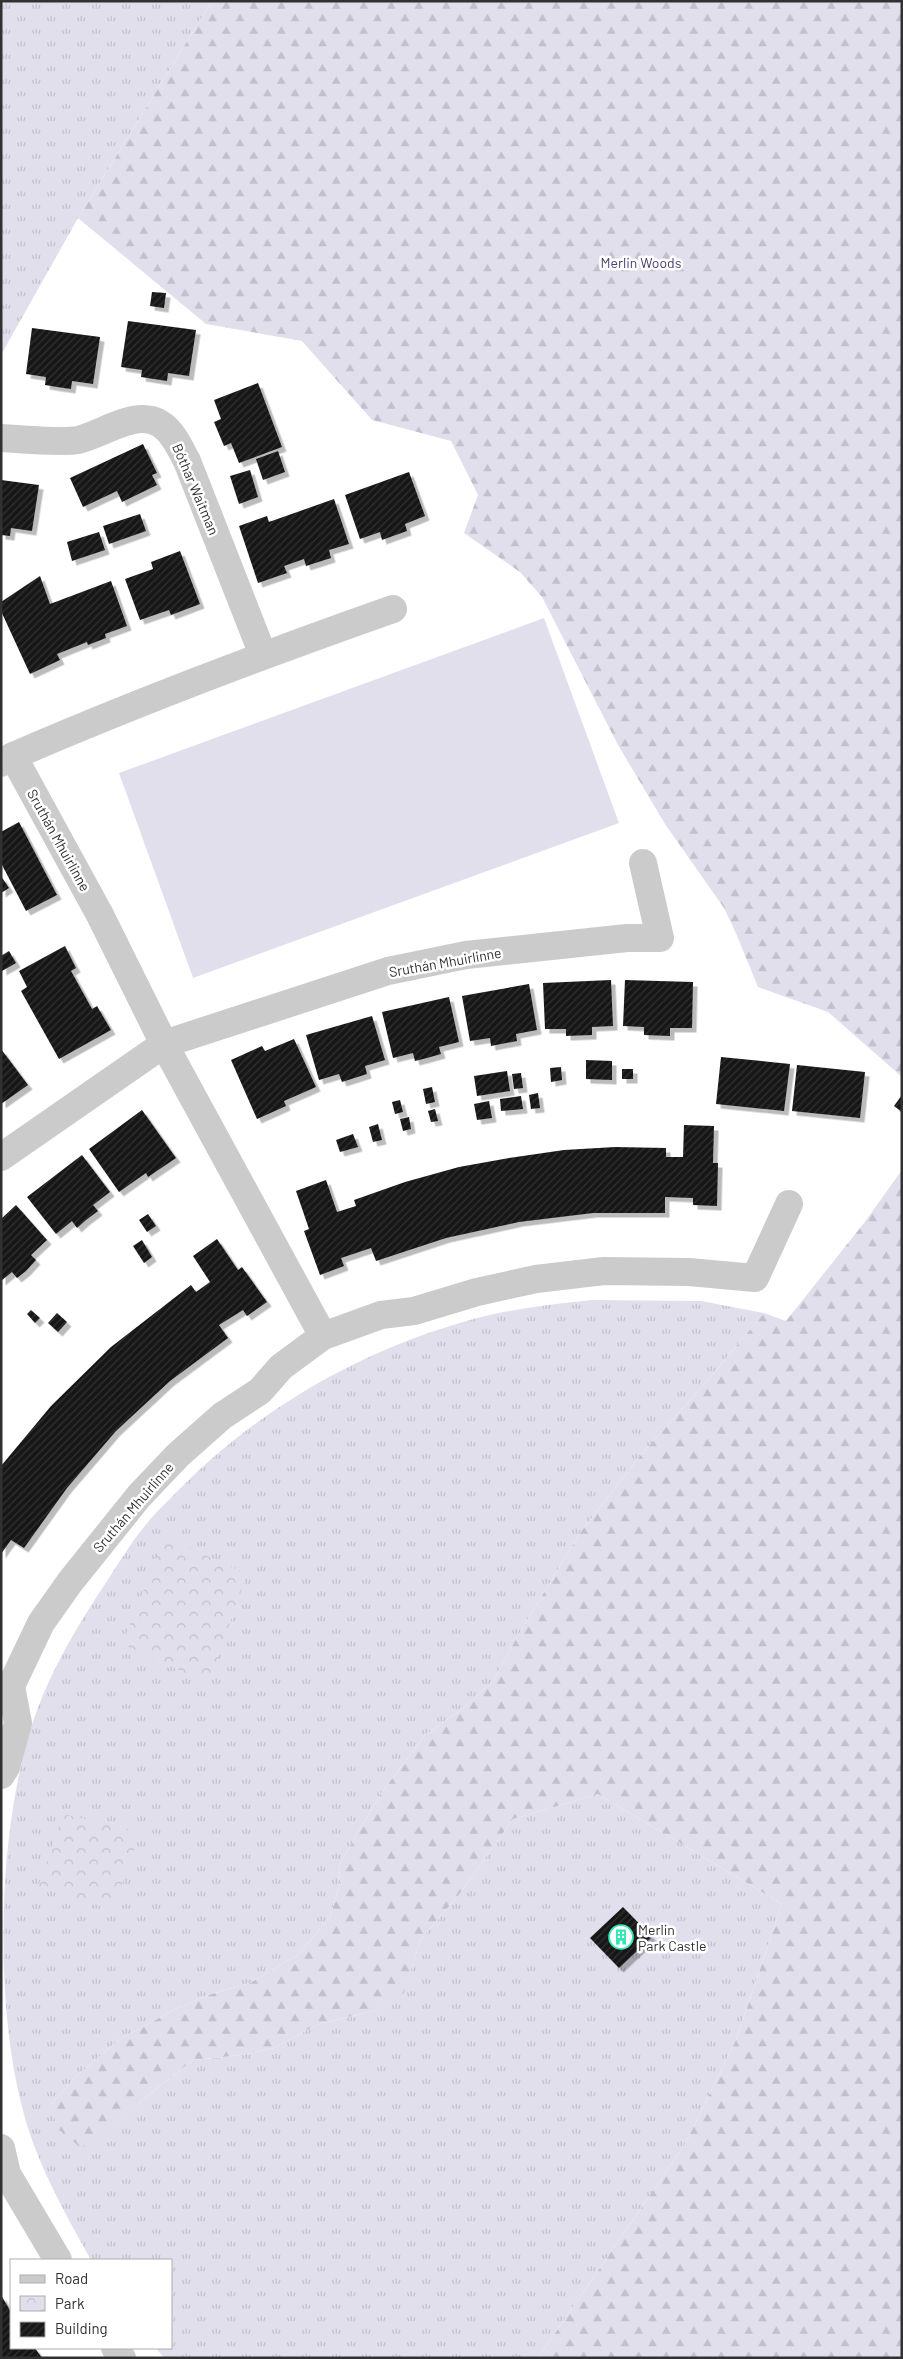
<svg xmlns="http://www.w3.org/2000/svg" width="903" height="2359" font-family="Barlow,sans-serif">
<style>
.grass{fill:url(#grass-tufts)}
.forest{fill:url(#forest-firs)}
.park{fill:url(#park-crowns)}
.pitch{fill:#e2dfed}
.building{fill:url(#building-hatch);filter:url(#shadow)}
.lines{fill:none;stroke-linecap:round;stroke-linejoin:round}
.minor{stroke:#cbcbcb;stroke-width:28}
.labels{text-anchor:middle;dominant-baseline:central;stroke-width:5;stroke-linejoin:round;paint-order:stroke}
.park-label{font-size:14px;fill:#4c3d6d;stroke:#fff}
.street-label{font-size:14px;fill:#313131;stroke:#fff}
.poi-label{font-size:14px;fill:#313131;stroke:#fff;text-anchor:start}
</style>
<defs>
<pattern id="grass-tufts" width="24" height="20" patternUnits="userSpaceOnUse" patternTransform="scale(1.25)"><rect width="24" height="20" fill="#e2dfed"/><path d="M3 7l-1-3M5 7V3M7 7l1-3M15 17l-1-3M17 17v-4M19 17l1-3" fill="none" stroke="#c2c0cc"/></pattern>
<pattern id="forest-firs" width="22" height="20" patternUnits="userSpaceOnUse" patternTransform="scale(1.25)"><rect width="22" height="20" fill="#e2dfed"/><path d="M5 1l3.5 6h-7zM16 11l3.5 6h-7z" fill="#c2c0cc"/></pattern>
<pattern id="park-crowns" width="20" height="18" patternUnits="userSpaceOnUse" patternTransform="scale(1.25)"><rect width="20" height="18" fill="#e2dfed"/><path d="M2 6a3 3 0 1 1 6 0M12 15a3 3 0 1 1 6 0" fill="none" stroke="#c2c0cc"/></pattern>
<pattern id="building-hatch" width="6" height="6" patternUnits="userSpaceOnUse" patternTransform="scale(1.25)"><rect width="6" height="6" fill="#181818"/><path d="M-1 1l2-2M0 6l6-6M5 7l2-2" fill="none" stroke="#313131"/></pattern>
<filter id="shadow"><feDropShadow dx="4.5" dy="4.5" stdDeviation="0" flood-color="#0004"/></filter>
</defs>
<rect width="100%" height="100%" fill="#fff"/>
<g class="grass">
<polygon points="1,1 212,1 78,218 1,355"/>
<path d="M592,1300L701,1301L764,1313L707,1381L640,1456L580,1533L516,1639L493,1681L464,1708L425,1735L382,1792L339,1865L340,1883L330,1917L299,1954L250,1983L208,1995L177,2008L119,2040L78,2075L50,2105L103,2136L141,2101L193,2060L242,2055L274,2048L319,2024L374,2011L404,1992L420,1940L458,1896L513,1819L598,1794L782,1904L737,2038L685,2144L538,2358H164L156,2348H171V2260H91C70,2222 45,2178 31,2137C3,2055 0,1952 6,1866C10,1822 16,1780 28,1738C44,1681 75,1629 107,1581C119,1563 130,1544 144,1527C152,1516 162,1507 171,1498C251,1413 358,1351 470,1320C510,1309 551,1304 592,1300Z"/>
</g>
<g class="forest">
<polygon points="212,1 902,1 902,1077 828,1012 758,987 735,931 724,908 665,824 618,745 542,597 520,572 464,533 478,495 451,441 372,420 302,341 206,324 78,218"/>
<polygon points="902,1170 902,2358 538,2358 685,2144 737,2038 782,1904 598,1794 513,1819 458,1896 420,1940 404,1993 374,2011 319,2024 274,2048 242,2055 193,2060 141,2101 103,2137 80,2147 58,2129 50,2105 78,2075 119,2040 177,2008 208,1995 250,1983 299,1954 330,1917 340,1883 339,1865 382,1792 425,1735 464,1708 493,1681 516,1639 580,1533 640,1456 707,1381 764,1313 786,1321 864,1223"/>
</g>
<g class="park">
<polygon points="165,1537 247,1574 209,1684 122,1644"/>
<polygon points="63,1814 140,1832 113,1910 38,1887"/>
</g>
<polygon class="pitch" points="544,618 619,823 193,978 119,773"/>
<g class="building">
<polygon points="152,292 166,293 164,308 150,306"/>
<polygon points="128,321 196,330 189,376 168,373 167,381 141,377 142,370 121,367"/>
<polygon points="32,328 100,337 93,384 72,381 71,389 57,387 45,385 46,377 26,374"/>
<polygon points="258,383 282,447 239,463 231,443 224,446 214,422 221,419 214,400"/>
<polygon points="143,444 157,473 152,475 157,485 122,502 117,491 83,507 70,478"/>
<polygon points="278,451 285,472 263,480 256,459"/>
<polygon points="250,470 258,497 239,504 230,476"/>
<polygon points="409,472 425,516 405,524 407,531 393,536 382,540 380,532 360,539 345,495"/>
<polygon points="1,480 39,485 32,531 11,528 10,536 1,535"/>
<polygon points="334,499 349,544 329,550 331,558 306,566 304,559 284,566 287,573 258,583 239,526 267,516 269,522"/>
<polygon points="140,514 146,531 109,544 103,526"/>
<polygon points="99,532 105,550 72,561 67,542"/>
<polygon points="180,551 200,604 171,615 169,610 140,620 125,579 153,569 151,562"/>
<polygon points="40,576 50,604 111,581 127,626 105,634 106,638 88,645 87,642 57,654 60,660 30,674 1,611 1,602"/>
<polygon points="19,822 57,895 26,911 1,863 1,832"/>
<polygon points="1,876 9,888 1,893"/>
<polygon points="65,946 76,968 71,971 92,1009 97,1006 111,1030 59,1059 21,991 27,987 19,971"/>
<polygon points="9,951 16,963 2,971 1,956"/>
<polygon points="611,980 613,1026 592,1027 592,1035 566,1036 566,1029 545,1029 543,983"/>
<polygon points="625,980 693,982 692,1028 670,1028 670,1036 644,1035 644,1027 623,1026"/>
<polygon points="529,984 537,1030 516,1034 517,1041 491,1046 490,1038 470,1041 462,996"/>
<polygon points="449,997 459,1042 439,1047 441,1054 427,1058 415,1061 413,1053 393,1058 382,1012"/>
<polygon points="372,1016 385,1060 365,1066 367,1074 342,1082 339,1074 319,1080 306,1035"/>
<polygon points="294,1039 316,1087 284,1101 286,1106 257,1119 231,1060 262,1046 265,1051"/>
<polygon points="1,1049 28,1085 1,1104"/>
<polygon points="721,1057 790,1064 784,1111 716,1104"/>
<polygon points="586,1060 612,1061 612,1080 586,1079"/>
<polygon points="797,1065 865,1072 860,1118 792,1111"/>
<polygon points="561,1067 562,1080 551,1082 550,1068"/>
<rect x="622" y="1069" width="11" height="10"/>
<polygon points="507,1071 510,1091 477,1096 474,1076"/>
<polygon points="521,1073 523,1088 514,1089 512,1074"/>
<polygon points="432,1087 435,1102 426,1104 423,1089"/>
<polygon points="538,1093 540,1108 531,1109 529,1095"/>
<polygon points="902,1095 902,1112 894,1106"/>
<polygon points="521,1096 523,1109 501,1111 500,1099"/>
<polygon points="400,1100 403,1112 395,1114 392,1102"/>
<polygon points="489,1101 492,1118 477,1120 474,1104"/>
<polygon points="435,1109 438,1121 431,1122 428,1111"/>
<polygon points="142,1110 176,1158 148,1177 146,1173 119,1192 89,1149"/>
<polygon points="409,1117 411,1129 403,1131 400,1119"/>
<polygon points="378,1124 382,1140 373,1142 369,1127"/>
<polygon points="684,1125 714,1126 713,1163 718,1163 717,1206 693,1205 693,1198 665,1197 665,1213 593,1213 519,1222 446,1238 376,1261 371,1248 341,1258 344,1266 320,1275 304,1231 309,1229 296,1191 326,1180 337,1212 356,1206 354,1200 405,1182 459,1167 509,1158 564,1150 615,1147 666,1148 666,1157 683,1157"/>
<polygon points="353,1134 358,1147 340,1152 336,1140"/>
<polygon points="82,1155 110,1192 93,1205 98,1211 86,1220 77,1228 72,1221 56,1234 27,1197"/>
<polygon points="16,1205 47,1240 31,1255 36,1260 26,1271 17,1278 12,1272 1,1281 1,1219"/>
<polygon points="148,1214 156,1226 147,1232 139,1220"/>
<polygon points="217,1239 238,1270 242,1267 267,1302 247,1316 243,1310 219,1325 228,1338 170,1381 116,1431 67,1488 24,1548 11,1540 1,1554 1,1466 51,1406 111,1347 191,1285 196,1292 210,1282 193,1256"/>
<polygon points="142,1240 152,1257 144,1263 133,1246"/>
<polygon points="31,1310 40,1318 35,1323 27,1314"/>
<polygon points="57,1313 67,1322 58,1332 48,1323"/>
<polygon points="623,1907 652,1937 619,1968 590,1938"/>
<polygon points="1,2295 11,2312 11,2348 35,2348 42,2358 1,2358"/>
</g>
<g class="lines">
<g class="minor">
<path d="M1,438C18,439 62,443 78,440C110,432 149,398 174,438C179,445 183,454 187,461L263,655"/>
<path d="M13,756C138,702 265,654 393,609"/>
<polyline points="1,763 13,756 100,915 164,1044 323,1336"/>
<polyline points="1,1157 164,1044 388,971 466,955 627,938 660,938 643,863"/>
<polyline points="1,1775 6,1767 18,1723 11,1686 41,1623 70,1582 139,1496 178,1455 222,1416 260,1391 281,1367 323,1336 381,1315 414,1311 477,1292 536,1279 604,1271 689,1272 755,1278 789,1204"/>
<polyline points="1,2148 7,2174 58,2260"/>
<polyline points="115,2348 122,2358"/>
</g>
</g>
<defs>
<g id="building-ring" transform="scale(1.25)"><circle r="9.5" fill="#fff" stroke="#33e7b4" stroke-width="1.5"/><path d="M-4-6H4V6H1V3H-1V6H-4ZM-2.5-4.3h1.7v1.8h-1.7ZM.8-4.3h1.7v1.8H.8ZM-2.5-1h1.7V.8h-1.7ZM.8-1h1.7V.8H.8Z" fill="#33e7b4"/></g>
</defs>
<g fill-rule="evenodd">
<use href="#building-ring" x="621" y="1937"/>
</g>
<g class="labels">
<g class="park-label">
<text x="641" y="262">Merlin Woods</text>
</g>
<g class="street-label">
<text transform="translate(196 489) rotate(67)">Bóthar Waitman</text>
<text transform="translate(59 840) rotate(61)">Sruthán Mhuirlinne</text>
<text transform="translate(445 962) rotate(-10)">Sruthán Mhuirlinne</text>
<text transform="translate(133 1507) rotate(-49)">Sruthán Mhuirlinne</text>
</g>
<g class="poi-label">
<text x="638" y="1929">Merlin<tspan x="638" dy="16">Park Castle</tspan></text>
</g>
</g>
<rect width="903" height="2359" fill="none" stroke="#313131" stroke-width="5"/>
<rect x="10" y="2259" width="162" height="90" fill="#ffffff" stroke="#adadad"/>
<rect x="20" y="2275" width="25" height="8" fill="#cbcbcb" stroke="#adadad"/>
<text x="55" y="2284" font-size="15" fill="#313131">Road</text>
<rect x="20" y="2296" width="25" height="15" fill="url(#park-crowns)" stroke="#adadad"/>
<text x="55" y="2309" font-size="15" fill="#313131">Park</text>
<rect x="20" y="2322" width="25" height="15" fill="url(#building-hatch)" stroke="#adadad"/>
<text x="55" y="2334" font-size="15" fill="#313131">Building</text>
</svg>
